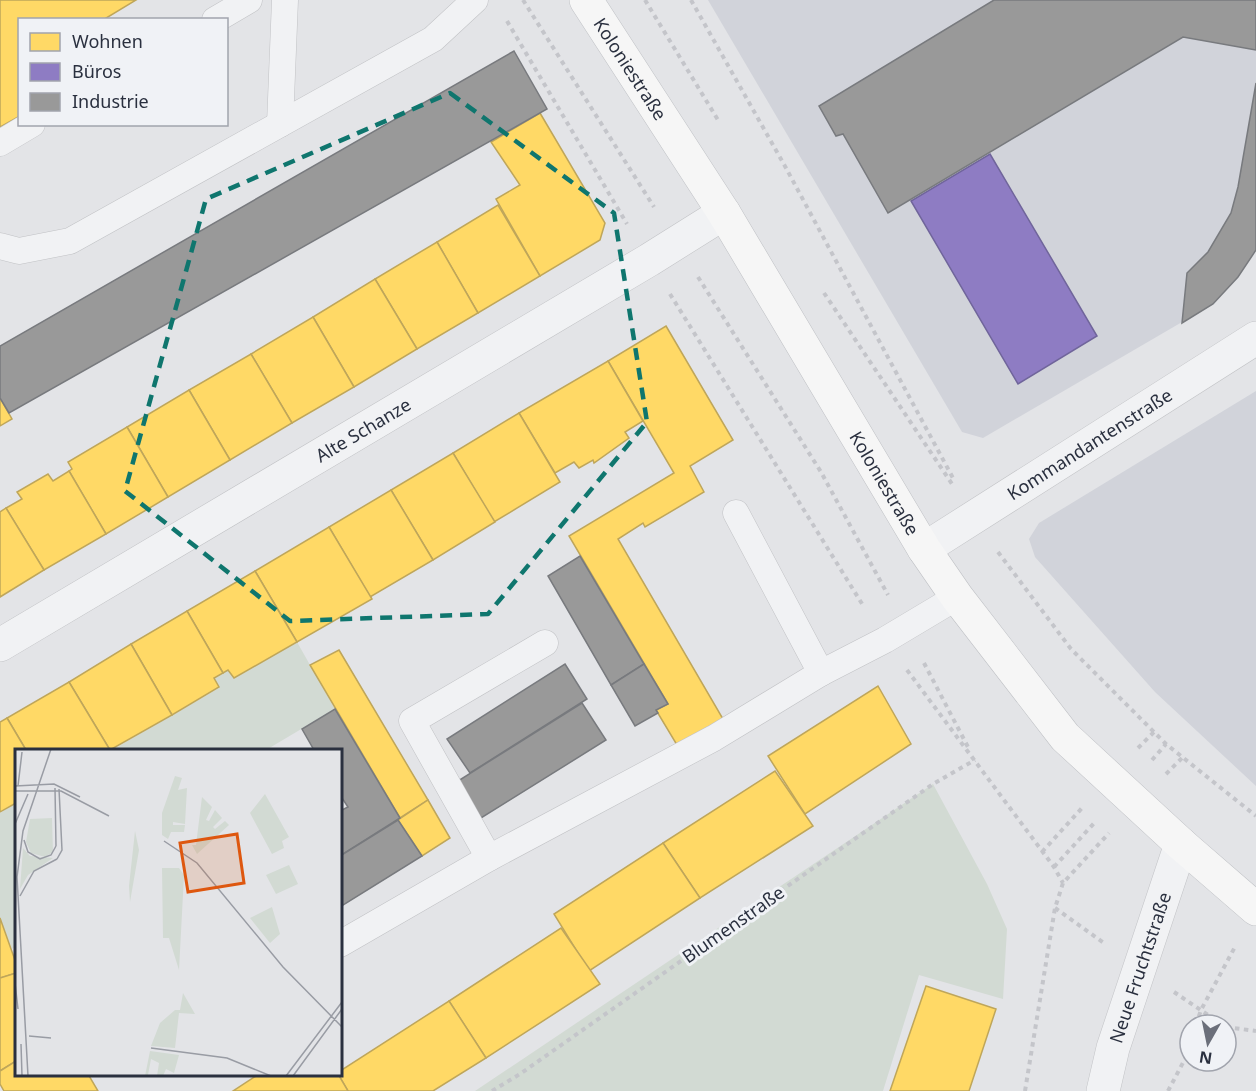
<svg xmlns="http://www.w3.org/2000/svg" width="1256" height="1091" font-family="'Noto Sans',sans-serif">
<style>
.built{fill:#d1d3da}
.green{fill:#d2dad3}
.homes{fill:#ffd966;stroke:#bfa65a;stroke-width:1.5}
.offices{fill:#8e7cc3;stroke:#70659b;stroke-width:1.5}
.industry{fill:#999;stroke:#787a7e;stroke-width:1.5}
.lines{fill:none;stroke-linecap:round;stroke-linejoin:round}
.service-casing{stroke:#c1c2c5;stroke-width:27}
.minor-casing{stroke:#c1c2c5;stroke-width:34}
.tertiary-casing{stroke:#c1c2c5;stroke-width:34}
.primary-casing{stroke:#bfc1c5;stroke-width:34}
.path{stroke:#c4c5ca;stroke-width:4;stroke-dasharray:4.5 4.5;stroke-linecap:butt}
.service{stroke:#f1f2f4;stroke-width:26}
.minor{stroke:#f1f2f4;stroke-width:33}
.tertiary{stroke:#f1f2f4;stroke-width:33}
.primary{stroke:#f6f6f6;stroke-width:33}
.marked{fill:none;stroke:#0f766e;stroke-width:4.5;stroke-dasharray:12 8;stroke-linejoin:round}
.labels{text-anchor:middle;dominant-baseline:central;stroke-width:6;stroke-linejoin:round;paint-order:stroke}
.street-label{font-size:18px;fill:#2a303f;stroke:#f0f2f6}
.inset-road{fill:none;stroke:#999ca4;stroke-width:1.5}
.view{fill:#de570f;fill-opacity:0.15;stroke:#de570f;stroke-width:3}
.inset-edge{fill:none;stroke:#2a303f;stroke-width:3}
</style>
<rect width="100%" height="100%" fill="#e3e4e7"/>
<g class="built">
<polygon points="708,0 1256,0 1256,250 1238,277 1213,304 983,438 962,432"/>
<polygon points="1256,391 1256,786 1155,692 1035,557 1029,539 1039,523"/>
</g>
<g class="green">
<polygon points="297,642 335,709 266,750 112,750 219,688 214,678 228,670 234,678"/>
<polygon points="933,784 987,884 1007,929 1003,999 919,975 883,1091 475,1091"/>
<polygon points="16,803 16,946 12,949 0,918 0,813"/>
</g>
<g class="homes">
<polygon points="0,0 136,0 103,20 20,20 20,116 0,127"/>
<polygon points="540,113 605,223 600,240 540,276 496,199 520,185 491,142"/>
<polygon points="498,205 540,276 478,313 437,242"/>
<polygon points="437,242 478,313 417,349 375,279"/>
<polygon points="375,279 417,349 354,387 313,317"/>
<polygon points="313,317 354,387 292,423 251,354"/>
<polygon points="666,326 733,440 690,466 704,492 645,527 643,523 618,539 723,719 677,745 656,710 668,704 569,536 674,473 608,361"/>
<polygon points="251,354 292,423 230,460 189,390"/>
<polygon points="608,361 643,421 625,432 629,438 594,463 593,460 579,468 574,462 555,473 519,413"/>
<polygon points="189,390 230,460 168,497 127,427"/>
<polygon points="0,398 12,419 0,426"/>
<polygon points="519,413 560,482 494,522 453,453"/>
<polygon points="127,427 168,497 106,534 69,471 72,469 68,462"/>
<polygon points="453,453 495,522 433,560 391,490"/>
<polygon points="69,471 106,534 44,570 6,508 22,499 17,492 48,474 53,481"/>
<polygon points="391,490 433,560 370,597 329,527"/>
<polygon points="6,508 44,570 0,597 0,512"/>
<polygon points="329,527 372,599 297,642 255,571"/>
<polygon points="255,571 297,642 234,678 228,670 223,673 187,611"/>
<polygon points="187,611 223,673 214,678 219,687 172,715 131,644"/>
<polygon points="131,644 172,715 110,750 69,682"/>
<polygon points="339,650 428,800 400,818 310,665"/>
<polygon points="69,682 110,750 26,750 7,718"/>
<polygon points="878,686 911,744 805,814 768,756"/>
<polygon points="7,718 26,750 16,750 16,803 0,812 0,722"/>
<polygon points="775,771 813,826 700,898 663,843"/>
<polygon points="428,800 450,838 422,856 398,820"/>
<polygon points="663,843 700,898 589,971 554,914"/>
<polygon points="0,918 16,963 16,973 0,978"/>
<polygon points="561,928 600,984 486,1058 449,1001"/>
<polygon points="16,973 16,1061 0,1071 0,978"/>
<polygon points="926,986 996,1009 969,1091 890,1091"/>
<polygon points="449,1001 486,1058 433,1091 348,1091 338,1074 340,1071"/>
<polygon points="16,1061 16,1074 88,1074 98,1091 4,1091 0,1084 0,1071"/>
<polygon points="259,1074 338,1074 348,1091 233,1091"/>
</g>
<polygon class="offices" points="990,154 1097,336 1018,384 911,201"/>
<g class="industry">
<polygon points="994,0 1256,0 1256,50 1183,37 888,213 843,134 836,136 819,106"/>
<polygon points="514,51 547,109 9,413 0,398 0,346"/>
<polygon points="1256,83 1256,250 1238,277 1213,304 1182,323 1187,273 1208,252 1231,213 1238,187"/>
<polygon points="580,556 644,664 611,685 548,576"/>
<polygon points="565,664 587,699 470,773 447,739"/>
<polygon points="644,664 668,704 656,710 658,713 635,726 611,685"/>
<polygon points="582,703 606,740 481,818 458,781"/>
<polygon points="335,709 400,818 340,856 340,811 348,807 340,795 340,750 314,750 302,729"/>
<polygon points="398,820 422,856 340,907 340,856"/>
</g>
<g class="lines">
<g class="service-casing">
<g id="service">
<polyline points="215,20 249,0"/>
<polyline points="280,124 285,0"/>
<polyline points="0,143 32,124"/>
<polyline points="0,246 19,251 70,241 433,39 475,0"/>
<polyline points="736,513 821,673"/>
<polyline points="489,858 412,721 545,643"/>
<polyline points="340,944 489,858 714,738 821,673 885,640 957,597"/>
</g>
</g>
<g class="minor-casing">
<g id="minor">
<path id="s1" d="M924,549L1256,338"/>
<path id="s2" d="M0,645L649,260L724,213"/>
</g>
</g>
<g class="tertiary-casing">
<g id="tertiary">
<path id="s3" d="M1103,1091L1113,1048L1181,844"/>
</g>
</g>
<g class="primary-casing">
<g id="primary">
<path id="s4" d="M586,0L724,213L924,549L957,597L1065,737L1181,844L1256,909"/>
</g>
</g>
<g class="path">
<polyline points="523,0 654,207"/>
<polyline points="645,0 718,120"/>
<polyline points="691,0 786,168 954,480"/>
<polyline points="507,21 627,224"/>
<polyline points="698,277 821,472 888,595"/>
<polyline points="824,293 952,484"/>
<polyline points="670,294 864,607"/>
<polyline points="998,552 1071,649 1166,744 1256,816"/>
<polyline points="924,663 969,749"/>
<polyline points="907,670 1054,867 1063,883"/>
<polyline points="1138,748 1154,732"/>
<polyline points="1152,760 1166,744"/>
<polyline points="1166,774 1183,757"/>
<polyline points="1042,852 1082,808"/>
<polyline points="1054,867 1096,821"/>
<polyline points="1055,908 1104,943"/>
<polyline points="1174,992 1223,1025"/>
<polyline points="1196,1025 1201,1010 1236,945"/>
<polyline points="1226,1027 1256,1031"/>
<polyline points="1186,1056 1190,1044"/>
<polyline points="492,1091 520,1074 933,784 975,760"/>
<polyline points="1025,1091 1055,908 1063,883 1109,833"/>
<polyline points="1168,1091 1186,1057 1190,1054"/>
</g>
<use href="#service" class="service"/>
<use href="#minor" class="minor"/>
<use href="#tertiary" class="tertiary"/>
<use href="#primary" class="primary"/>
</g>
<path class="marked" d="M450,93L614,213L647,422L488,614L290,621L125,491L206,199Z"/>
<g class="labels">
<g class="street-label">
<text stroke="none"><textPath href="#s4" startOffset="82">Koloniestraße</textPath></text>
<text stroke="none"><textPath href="#s2" startOffset="422">Alte Schanze</textPath></text>
<text stroke="none"><textPath href="#s1" startOffset="196">Kommandantenstraße</textPath></text>
<text stroke="none"><textPath href="#s4" startOffset="568">Koloniestraße</textPath></text>
<text transform="translate(733 924) rotate(-35)">Blumenstraße</text>
<text stroke="none"><textPath href="#s3" startOffset="129">Neue Fruchtstraße</textPath></text>
</g>
</g>
<g transform="translate(15 749)">
<rect width="327" height="327" fill="#e3e4e7"/>
<path d="M160,27L167,29L163,41L172,39L170,75L158,73V76H170L169,83H156L153,90L147,86V64ZM250,45L274,88L267,92L269,99L257,105L235,64ZM187,48L197,58L191,71L194,72L200,61L207,69L198,78L200,80L210,72L214,76L182,105L177,96H181ZM37,69L38,103L30,108L16,104L11,93L15,70ZM120,82L124,101L115,153L114,137ZM8,99L15,107L38,109L13,126L5,140ZM274,116L283,135L261,145L251,126ZM147,119H164L169,126L164,221L154,189H148ZM257,158L265,185L255,194L235,169ZM168,244L180,265L164,264L160,299L136,297L145,274L160,261H165ZM135,302L164,306L159,324L151,320L148,327H142L144,314L136,310L133,326L136,327H130Z" fill="#d2dad3"/>
<path class="inset-road" d="M0,37L39,35L65,48M3,37L7,3M40,39L41,97M0,42H46L94,67M0,75L13,45M9,91L13,103L25,110L36,106L41,97M149,92L182,114L268,218L327,278M42,110L47,101L44,40M5,147L19,122L42,110M0,234L3,260M14,287L36,289M6,295L7,327M136,299L212,309L256,327M13,327L2,128L8,82L36,0M271,327L327,253M278,327L327,260"/>
<path class="view" d="M222,85L229,134L173,143L165,94Z"/>
<rect width="327" height="327" class="inset-edge"/>
</g>
<rect x="18" y="18" width="210" height="108" fill="#f0f2f6" stroke="#a1a4ad" stroke-width="1.5"/>
<rect x="30" y="33" width="30" height="18" fill="#ffd966" stroke="#a1a4ad" stroke-width="1.5"/>
<text x="72" y="48" font-size="18" fill="#2a303f">Wohnen</text>
<rect x="30" y="63" width="30" height="18" fill="#8e7cc3" stroke="#a1a4ad" stroke-width="1.5"/>
<text x="72" y="78" font-size="18" fill="#2a303f">Büros</text>
<rect x="30" y="93" width="30" height="18" fill="#999999" stroke="#a1a4ad" stroke-width="1.5"/>
<text x="72" y="108" font-size="18" fill="#2a303f">Industrie</text>
<g transform="translate(1208 1043) rotate(189)"><circle r="28" fill="#f0f2f6" stroke="#a1a4ad" stroke-width="1.5"/>
<path d="M0-4.5L10 22L0 15L-10 22Z" fill="#6b6f7a"/>
<text y="-9" font-size="16" font-weight="bold" text-anchor="middle" fill="#2a303f">N</text>
</g>
</svg>
